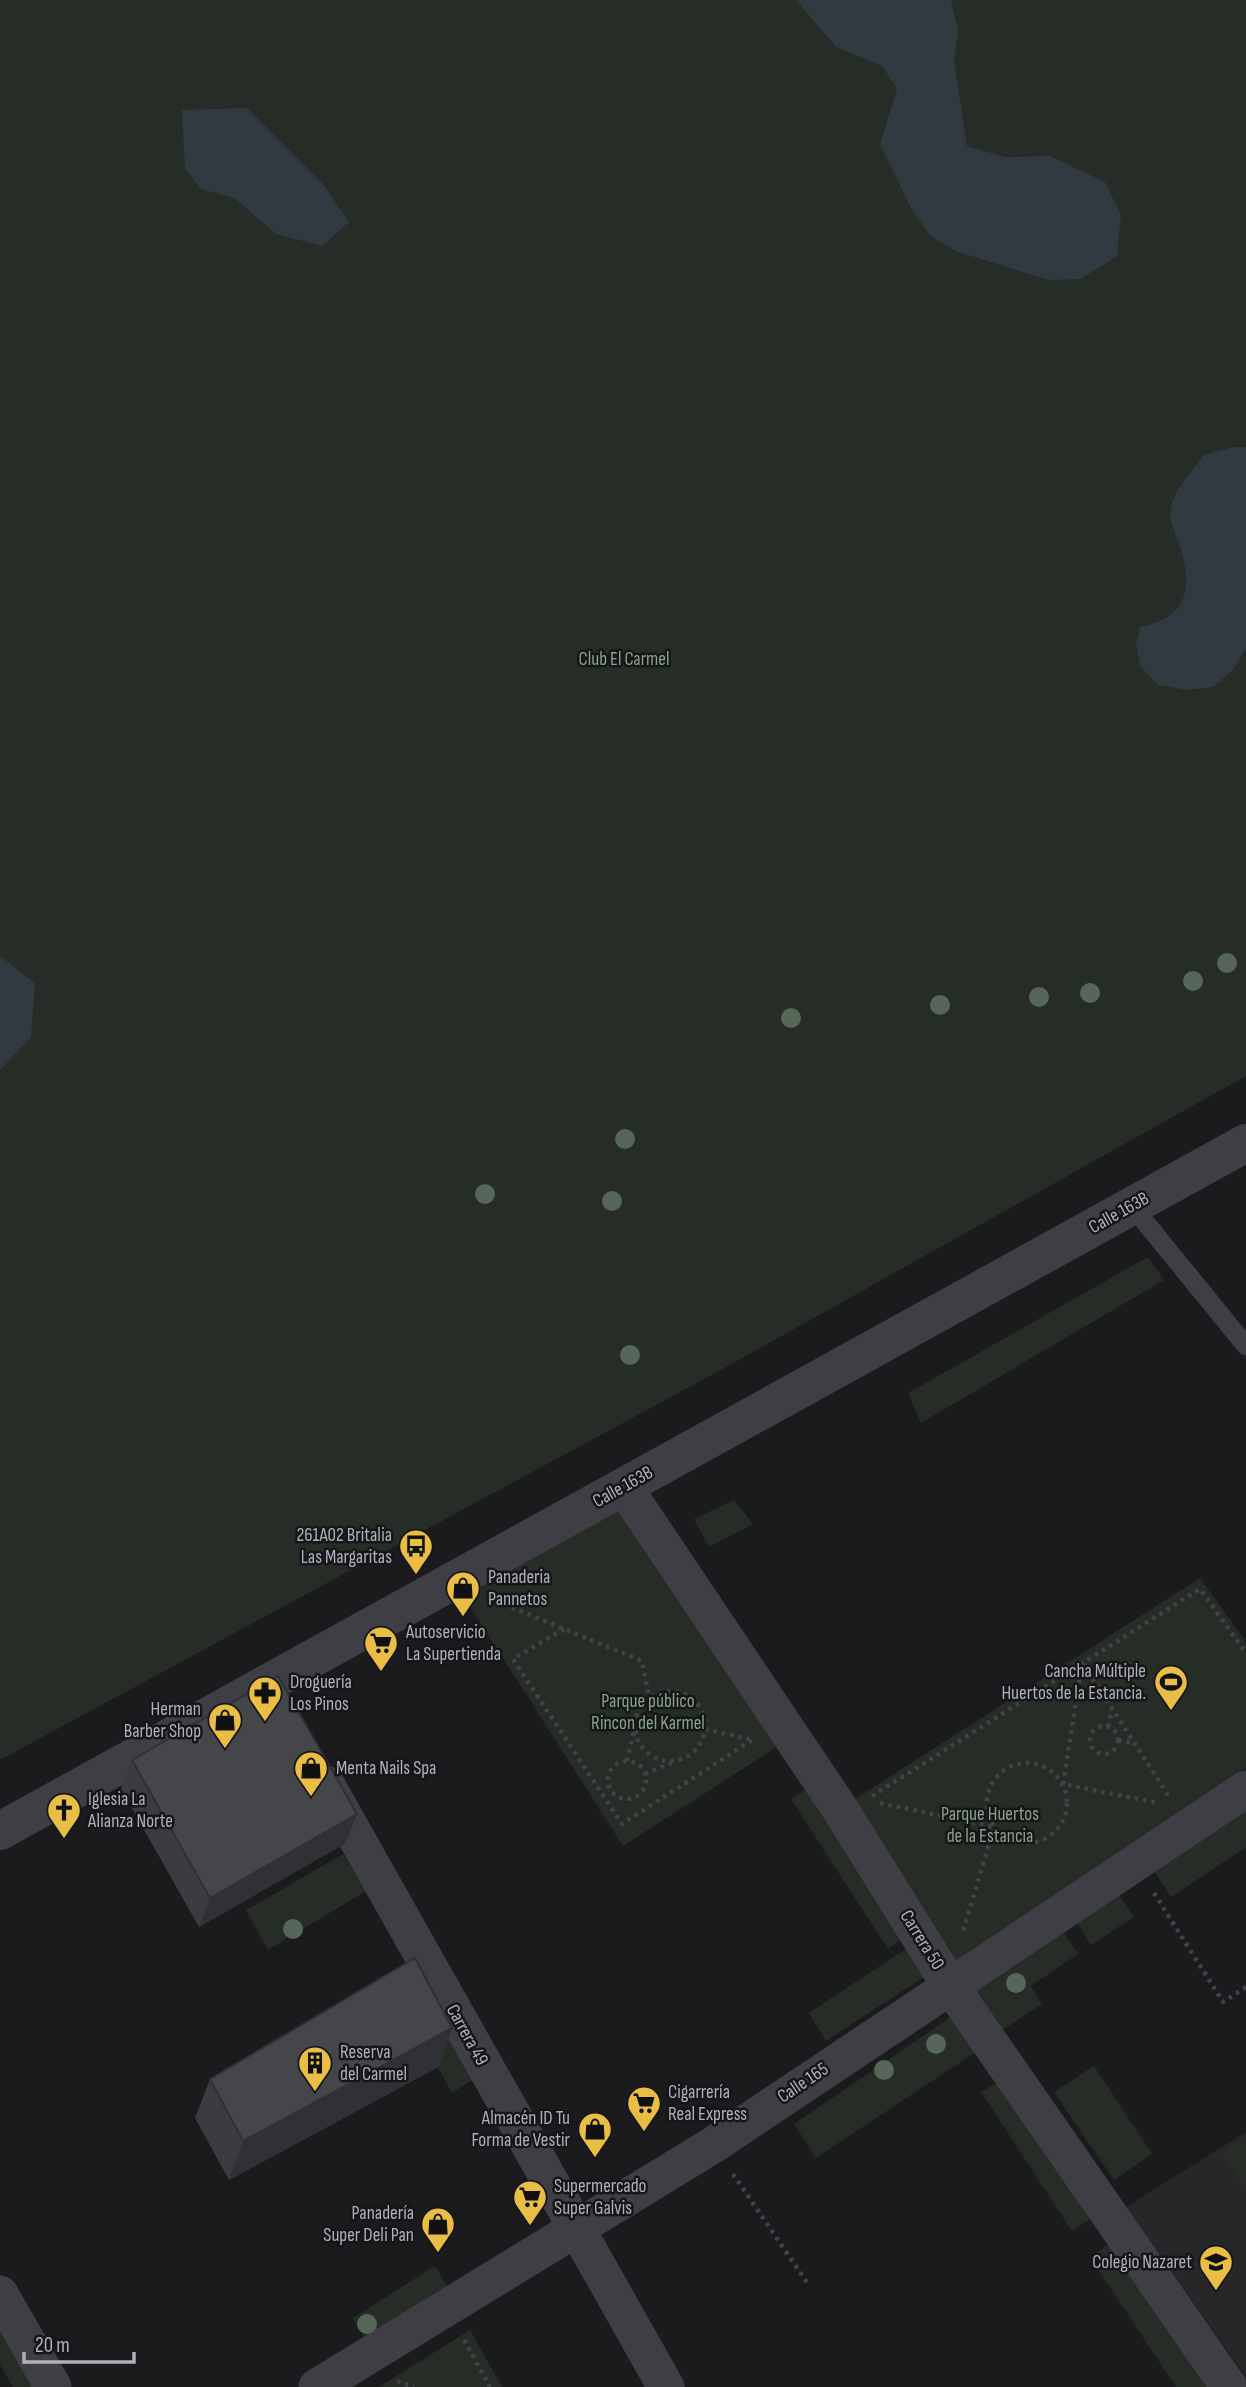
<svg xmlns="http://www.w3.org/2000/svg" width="1246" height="2387" font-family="'Sofia Sans Condensed',sans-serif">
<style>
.built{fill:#27272a}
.green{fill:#252d26}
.water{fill:#313941}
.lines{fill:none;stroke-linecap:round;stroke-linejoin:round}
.path{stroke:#424349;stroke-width:4.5;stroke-dasharray:3.5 5;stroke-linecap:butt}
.service{stroke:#3e3e44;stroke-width:19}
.minor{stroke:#3e3e44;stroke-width:37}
.tertiary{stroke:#3e3e44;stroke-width:38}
.tree{fill:#566759}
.wall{fill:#3b3c40}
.shaded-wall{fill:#303134}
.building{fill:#45464a;stroke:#303134;stroke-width:2}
.labels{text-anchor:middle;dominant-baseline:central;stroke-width:5;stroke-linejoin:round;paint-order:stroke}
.park-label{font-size:19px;fill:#86a58a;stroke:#161618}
.street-label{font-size:19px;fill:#aeb1bc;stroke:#161618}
.poi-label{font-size:19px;fill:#aeb1bc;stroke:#161618;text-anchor:start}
</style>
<rect width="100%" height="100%" fill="#1b1b1d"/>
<polygon class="built" points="1246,2132 1246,2377 1126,2207"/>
<g class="green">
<polygon points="0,0 1246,0 1246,1076 719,1371 0,1760"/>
<polygon points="1148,1257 1164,1280 921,1423 908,1393"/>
<polygon points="734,1500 753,1524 709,1547 694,1519"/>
<polygon points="627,1505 780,1745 623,1846 464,1597"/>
<polygon points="1200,1578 1246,1642 1246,1767 955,1963 855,1799"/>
<polygon points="807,1788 905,1937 888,1949 791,1799"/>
<polygon points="1246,1804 1246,1847 1171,1897 1151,1866"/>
<polygon points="343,1854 366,1891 268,1950 246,1910"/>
<polygon points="1113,1886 1134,1917 1091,1945 1072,1914"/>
<polygon points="1057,1922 1078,1954 1031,1986 1042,2004 996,2034 965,1986"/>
<polygon points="909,1947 927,1975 826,2041 809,2013"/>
<polygon points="414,1959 478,2076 452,2093 388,1975"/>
<polygon points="954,2015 979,2050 816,2158 794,2124"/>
<polygon points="1094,2066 1152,2154 1114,2180 1054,2092"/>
<polygon points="1006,2077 1096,2215 1072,2231 981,2092"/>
<polygon points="1246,2136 1246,2189 1221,2153"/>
<polygon points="1115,2240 1212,2387 1176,2387 1090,2257"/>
<polygon points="435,2266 450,2291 367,2342 353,2318"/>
<polygon points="10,2325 45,2387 13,2387 0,2365 0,2331"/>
<polygon points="470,2330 502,2387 379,2387"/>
</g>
<g class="water">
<polygon points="796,0 951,0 958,31 954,61 967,146 1005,157 1050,156 1105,182 1121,215 1117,256 1081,279 1049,280 955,251 930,235 912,210 880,144 897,89 882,66 836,47"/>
<polygon points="247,108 323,184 349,222 322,246 276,234 234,198 200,189 185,168 182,110"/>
<path d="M1233,447H1246V648L1233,670L1213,687L1188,690L1158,685L1140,666L1136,644L1140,627C1180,619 1193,598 1183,557C1179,538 1165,520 1173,500C1179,484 1194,469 1204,455Z"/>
<polygon points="0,956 35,983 31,1037 0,1070"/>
</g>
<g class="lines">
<g class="path">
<polyline points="496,1601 642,1661 649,1697"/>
<polyline points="564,1629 513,1659 622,1824 752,1740"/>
<polyline points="1082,1663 1063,1784 1158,1803"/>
<polyline points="1083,1664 1170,1798"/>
<circle cx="670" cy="1726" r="35"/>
<circle cx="1104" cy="1740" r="14"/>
<polyline points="1108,1727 1112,1711"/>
<polyline points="705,1729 749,1739"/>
<polyline points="1118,1740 1133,1743"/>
<polyline points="627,1761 634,1731"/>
<circle cx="627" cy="1780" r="19"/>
<circle cx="1027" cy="1803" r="40"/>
<polyline points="645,1774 674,1762"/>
<polyline points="872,1796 1200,1589 1246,1653"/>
<polyline points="880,1803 994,1827 963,1932"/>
<polyline points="1154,1893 1223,2002 1246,1987"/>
<polyline points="733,2174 808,2284"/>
<polyline points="464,2340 490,2387"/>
<polyline points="397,2381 414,2387"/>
</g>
<polyline class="service" points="1132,1206 1246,1346"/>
<g class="minor">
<polyline points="624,1487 840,1809 949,1984 1229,2387"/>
<polyline points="326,1784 666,2387"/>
<polyline points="0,2294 53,2387"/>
<polyline points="317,2387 713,2145 1246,1789"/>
</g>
<polyline class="tertiary" points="0,1831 1246,1143"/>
</g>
<g class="tree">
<circle cx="1227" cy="963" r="10"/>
<circle cx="1193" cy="981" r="10"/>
<circle cx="1090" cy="993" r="10"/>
<circle cx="1039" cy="997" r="10"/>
<circle cx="940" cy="1005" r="10"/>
<circle cx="791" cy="1018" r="10"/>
<circle cx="625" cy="1139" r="10"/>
<circle cx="485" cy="1194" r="10"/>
<circle cx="612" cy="1201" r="10"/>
<circle cx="630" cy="1355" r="10"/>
<circle cx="293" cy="1929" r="10"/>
<circle cx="1016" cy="1983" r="10"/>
<circle cx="936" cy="2044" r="10"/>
<circle cx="884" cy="2070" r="10"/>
<circle cx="367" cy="2324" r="10"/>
</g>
<g class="wall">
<polygon points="132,1760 346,1843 199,1927 121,1789"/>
<polygon points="452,2028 438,2067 229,2180 195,2118 210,2079"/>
</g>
<g class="shaded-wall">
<polygon points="357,1814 346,1843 199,1927 210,1898"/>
<polygon points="452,2028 438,2067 229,2180 243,2141"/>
</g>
<g class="building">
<polygon points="278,1676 357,1814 210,1898 132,1760"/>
<polygon points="415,1958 452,2028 243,2141 210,2079"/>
</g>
<defs>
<g id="bus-pin" transform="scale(1.75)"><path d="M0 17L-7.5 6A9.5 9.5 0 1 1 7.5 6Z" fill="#eabd45" stroke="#161618"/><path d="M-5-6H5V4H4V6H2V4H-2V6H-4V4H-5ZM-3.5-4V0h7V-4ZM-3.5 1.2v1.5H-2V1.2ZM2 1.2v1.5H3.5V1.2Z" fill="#111"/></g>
<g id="shop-pin" transform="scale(1.75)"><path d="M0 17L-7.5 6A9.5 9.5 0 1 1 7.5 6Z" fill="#eabd45" stroke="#161618"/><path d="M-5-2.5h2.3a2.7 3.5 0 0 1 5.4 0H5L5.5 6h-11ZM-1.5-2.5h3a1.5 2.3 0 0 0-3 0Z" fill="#111"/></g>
<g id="supermarket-pin" transform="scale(1.75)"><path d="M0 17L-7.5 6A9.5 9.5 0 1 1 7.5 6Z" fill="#eabd45" stroke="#161618"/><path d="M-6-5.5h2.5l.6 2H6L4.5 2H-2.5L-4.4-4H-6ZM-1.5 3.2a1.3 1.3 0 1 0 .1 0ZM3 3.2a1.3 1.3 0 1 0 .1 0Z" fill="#111"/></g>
<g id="stadium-pin" transform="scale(1.75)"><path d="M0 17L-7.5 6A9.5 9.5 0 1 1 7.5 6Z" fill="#eabd45" stroke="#161618"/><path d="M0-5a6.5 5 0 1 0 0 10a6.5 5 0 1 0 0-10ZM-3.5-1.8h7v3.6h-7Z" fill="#111"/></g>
<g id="pharmacy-pin" transform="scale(1.75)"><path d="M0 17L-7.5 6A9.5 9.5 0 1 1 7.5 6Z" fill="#eabd45" stroke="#161618"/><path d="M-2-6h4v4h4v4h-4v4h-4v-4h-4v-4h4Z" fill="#111"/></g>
<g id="church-pin" transform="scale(1.75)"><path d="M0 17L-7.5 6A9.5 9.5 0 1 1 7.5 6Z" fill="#eabd45" stroke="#161618"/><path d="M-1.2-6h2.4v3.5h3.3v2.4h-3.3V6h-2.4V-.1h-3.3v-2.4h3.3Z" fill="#111"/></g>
<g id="building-pin" transform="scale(1.75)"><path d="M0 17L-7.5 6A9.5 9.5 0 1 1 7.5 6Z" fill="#eabd45" stroke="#161618"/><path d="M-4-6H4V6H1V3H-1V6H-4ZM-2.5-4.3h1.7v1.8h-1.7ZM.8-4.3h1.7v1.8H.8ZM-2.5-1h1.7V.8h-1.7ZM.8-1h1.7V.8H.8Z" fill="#111"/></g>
<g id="school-pin" transform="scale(1.75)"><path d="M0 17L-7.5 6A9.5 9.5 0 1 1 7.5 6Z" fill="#eabd45" stroke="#161618"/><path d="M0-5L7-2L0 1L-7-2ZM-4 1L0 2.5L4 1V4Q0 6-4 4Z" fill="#111"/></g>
</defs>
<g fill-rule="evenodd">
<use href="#bus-pin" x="416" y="1546"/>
<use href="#shop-pin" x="463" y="1588"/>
<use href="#supermarket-pin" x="381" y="1643"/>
<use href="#stadium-pin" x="1171" y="1682"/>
<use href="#pharmacy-pin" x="265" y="1693"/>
<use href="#shop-pin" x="225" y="1720"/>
<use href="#shop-pin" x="311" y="1768"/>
<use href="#church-pin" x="64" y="1810"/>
<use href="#building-pin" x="315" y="2063"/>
<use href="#supermarket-pin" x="644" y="2103"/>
<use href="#shop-pin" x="595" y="2129"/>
<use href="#supermarket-pin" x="530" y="2197"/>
<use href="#shop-pin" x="438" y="2224"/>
<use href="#school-pin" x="1216" y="2262"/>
</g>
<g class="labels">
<g class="park-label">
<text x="624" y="659">Club El Carmel</text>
<text x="648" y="1701">Parque público<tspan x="648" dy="22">Rincon del Karmel</tspan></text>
<text x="990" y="1814">Parque Huertos<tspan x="990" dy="22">de la Estancia</tspan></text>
</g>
<g class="street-label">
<text transform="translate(1119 1213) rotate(-29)">Calle 163B</text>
<text transform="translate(623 1487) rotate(-29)">Calle 163B</text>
<text transform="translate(922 1940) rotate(58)">Carrera 50</text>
<text transform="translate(467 2035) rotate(61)">Carrera 49</text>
<text transform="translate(803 2083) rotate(-34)">Calle 165</text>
</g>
<g class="poi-label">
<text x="392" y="1535" text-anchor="end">261A02 Britalia<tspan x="392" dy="22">Las Margaritas</tspan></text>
<text x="488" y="1577">Panaderia<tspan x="488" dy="22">Pannetos</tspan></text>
<text x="406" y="1632">Autoservicio<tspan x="406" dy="22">La Supertienda</tspan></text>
<text x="1146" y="1671" text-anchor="end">Cancha Múltiple<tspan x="1146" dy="22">Huertos de la Estancia.</tspan></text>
<text x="290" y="1682">Droguería<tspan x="290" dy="22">Los Pinos</tspan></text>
<text x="201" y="1709" text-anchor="end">Herman<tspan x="201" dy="22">Barber Shop</tspan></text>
<text x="336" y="1768">Menta Nails Spa</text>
<text x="88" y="1799">Iglesia La<tspan x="88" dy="22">Alianza Norte</tspan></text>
<text x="340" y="2052">Reserva<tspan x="340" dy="22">del Carmel</tspan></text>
<text x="668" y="2092">Cigarrería<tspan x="668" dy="22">Real Express</tspan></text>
<text x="570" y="2118" text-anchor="end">Almacén ID Tu<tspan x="570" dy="22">Forma de Vestir</tspan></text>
<text x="554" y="2186">Supermercado<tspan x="554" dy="22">Super Galvis</tspan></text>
<text x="414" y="2213" text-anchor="end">Panadería<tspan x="414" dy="22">Super Deli Pan</tspan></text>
<text x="1192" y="2262" text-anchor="end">Colegio Nazaret</text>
</g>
</g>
<path d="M24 2352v10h110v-10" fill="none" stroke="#aeb1bc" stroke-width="3.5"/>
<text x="35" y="2352" font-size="21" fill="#aeb1bc" stroke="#161618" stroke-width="5" paint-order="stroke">20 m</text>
</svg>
